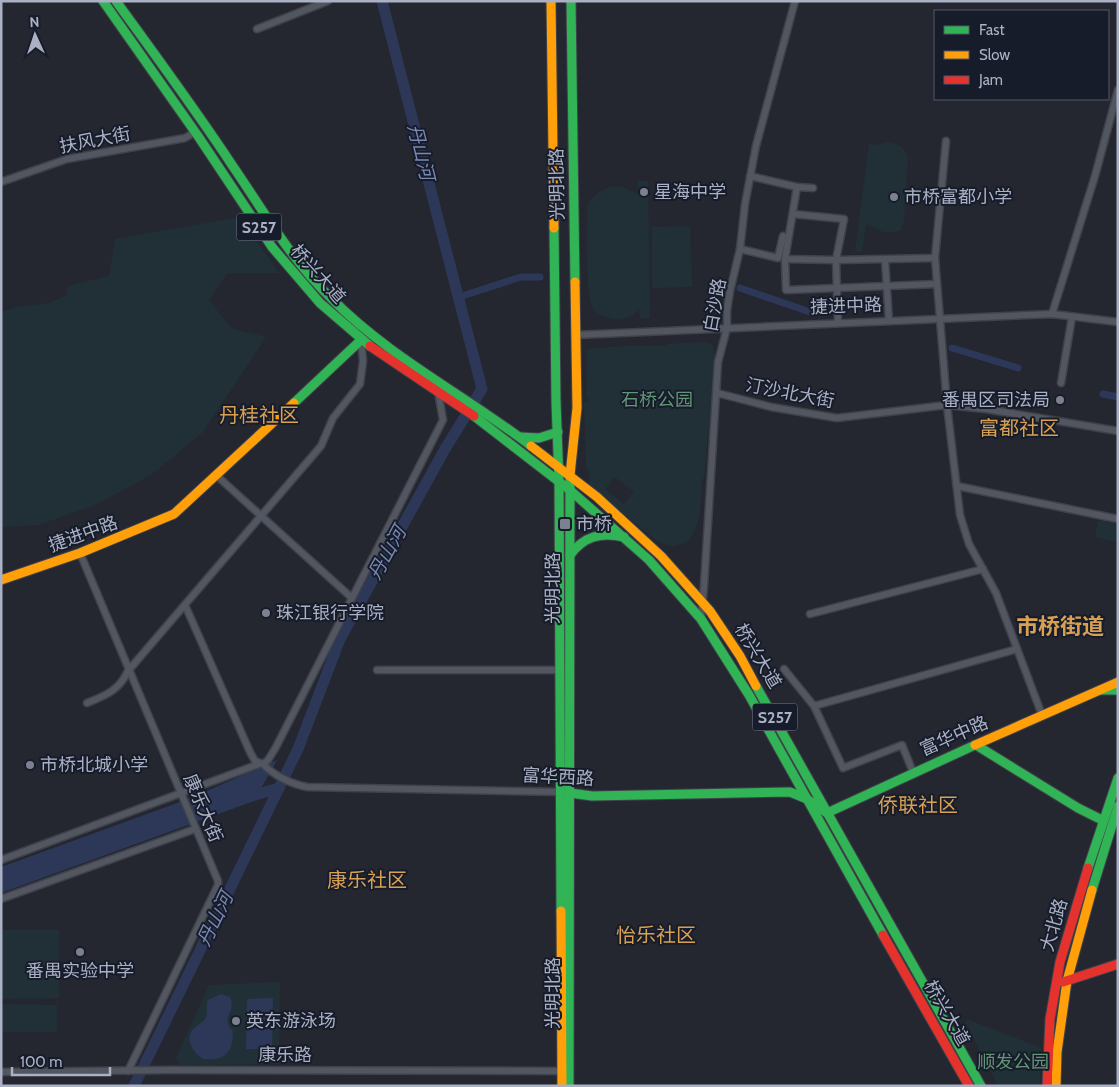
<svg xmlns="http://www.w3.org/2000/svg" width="1119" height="1087" font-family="Cabin,'Noto Sans SC',sans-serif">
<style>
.green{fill:#213036;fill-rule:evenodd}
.water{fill:#2d3858}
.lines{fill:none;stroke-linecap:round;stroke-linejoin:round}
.canal{stroke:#2d3858;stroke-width:7}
.river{stroke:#2d3858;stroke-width:11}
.street-casing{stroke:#40424a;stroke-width:9}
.fast-casing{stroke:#40424a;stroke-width:11}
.slow-casing{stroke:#40424a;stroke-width:11}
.jam-casing{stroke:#40424a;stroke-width:11}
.street{stroke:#525660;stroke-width:6}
.fast{stroke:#30b455;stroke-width:9}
.slow{stroke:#ff9f0a;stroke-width:9}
.jam{stroke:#e5322d;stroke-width:9}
.poi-dot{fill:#7c8190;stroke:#171c2b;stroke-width:2}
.labels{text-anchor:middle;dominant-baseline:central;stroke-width:4;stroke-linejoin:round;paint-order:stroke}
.shield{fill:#171c2b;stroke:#7f8496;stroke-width:1}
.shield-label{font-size:16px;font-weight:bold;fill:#abb1c4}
.street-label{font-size:18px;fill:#abb1c4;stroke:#171c2b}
.poi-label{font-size:18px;fill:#abb1c4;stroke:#171c2b;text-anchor:start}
.park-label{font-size:18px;fill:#629575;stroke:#171c2b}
.water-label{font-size:19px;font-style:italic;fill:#7989b3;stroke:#171c2b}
.quarter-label{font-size:20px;fill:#d8a052;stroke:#171c2b}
.district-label{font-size:22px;font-weight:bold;fill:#d8a052;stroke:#171c2b}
</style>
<rect width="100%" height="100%" fill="#242730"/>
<g class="green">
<path d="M886,142L895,144L902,147L908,156L904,220L901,230C886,236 878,230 866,223L862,253L855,251L869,144L875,145Z"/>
<path d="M638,181H648L650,318H640L639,309C631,317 623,321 611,318C606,317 598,315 594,310C584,295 588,227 587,205C601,185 618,180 638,195Z"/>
<polygon points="240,217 279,273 228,273 209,300 231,328 266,337 202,433 151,475 95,505 38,525 1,527 1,312 18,307 48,303 66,296 68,286 109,276 115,239"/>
<polygon points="690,226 692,287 652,288 652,227"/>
<path d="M703,342L710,343L713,347L715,356L704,478L702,479C700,499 703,539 679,545C671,548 664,545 657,541L589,486V474L586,465L584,402L588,401V398L586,397L587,349L622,346V348L624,346H665L667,344ZM615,477L634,492L624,504L605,489Z"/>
<polygon points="1098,520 1118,524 1118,542 1095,537"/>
<polygon points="1,930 59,930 59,998 1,999"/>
<polygon points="280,982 279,1064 180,1065 176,1058 209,985"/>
<polygon points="1,1004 57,1005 57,1032 1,1032"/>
<polygon points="967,1019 1041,1048 1040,1086 998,1086 965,1022"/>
</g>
<g class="water">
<polygon points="277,760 254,801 1,893 1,867 191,798"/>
<path d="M221,994L230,997C237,1013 219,1017 233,1031C233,1054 224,1061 203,1059C194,1052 185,1042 192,1031C195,1026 201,1024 205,1019C209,1014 205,1006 208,1000Z"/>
<polygon points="273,998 272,1049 246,1049 247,999"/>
</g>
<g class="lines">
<g class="canal">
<polyline points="740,288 813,313"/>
<polyline points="459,297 521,277 540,277"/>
<polyline points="952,348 1018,368"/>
<polyline points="1103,394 1118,397"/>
</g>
<g class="river">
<polyline points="245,798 279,788"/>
<polyline points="134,1086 298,749 340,639 445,449 482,389 382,1"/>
</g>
<g class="street-casing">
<g id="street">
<polyline points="257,29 328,1"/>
<polyline points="946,141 935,258 947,405 960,515 969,544 996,593 1042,715"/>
<polyline points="750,176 797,187 785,259 836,260 838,322"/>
<polyline points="1,182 67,159 185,138 195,132"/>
<polyline points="797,187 813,188"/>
<polyline points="793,214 844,219 836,260 935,258"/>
<polyline points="740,249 778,258 783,236"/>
<polyline points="785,259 786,290 937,284"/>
<polyline points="885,260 889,321"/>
<polyline points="1052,314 1095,176 1118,90"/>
<polyline points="575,335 1052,314 1118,322"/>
<polyline points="1061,383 1072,317"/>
<polyline points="717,393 771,407 837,418 947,405 986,409 1118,431"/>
<polyline points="217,476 352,598"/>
<polyline points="957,486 1118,519"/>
<polyline points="80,553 218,881 218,885 128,1071"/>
<polyline points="185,605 250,752 255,761 263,764 268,760 276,747 443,420 438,391"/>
<polyline points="810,614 983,569"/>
<polyline points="701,619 704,586 718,362 727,328 727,310 730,291 740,249 745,204 756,146 795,1"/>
<polyline points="784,669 814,706 843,768 902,745 913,772"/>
<polyline points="377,670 560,670"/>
<path d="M87,703C107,695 119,690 128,671L321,446L333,418L360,384L363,361L361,340"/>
<polyline points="814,706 1017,649"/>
<path d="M263,764C273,775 291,784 307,787L564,792"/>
<polyline points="1,860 259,764"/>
<polyline points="1,899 195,829"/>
<polyline points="1,1072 170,1070 565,1071"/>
</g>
</g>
<g class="fast-casing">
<g id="fast">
<polyline points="103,1 198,136 272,247 320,303 370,346"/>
<path d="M116,1C155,55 195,109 232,165C263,210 291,260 331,298C390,358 465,395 531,446"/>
<polyline points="571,1 575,282"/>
<polyline points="554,228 556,402 559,481 561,911"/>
<polyline points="294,403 361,340"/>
<polyline points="474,416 571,491 649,560 701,619 749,695 883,935"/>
<polyline points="520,437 539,438 558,432"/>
<path d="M570,555C584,536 601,532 624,537"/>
<path d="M756,686C830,820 907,952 981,1086"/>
<polyline points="1101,690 1118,690"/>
<polyline points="976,745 1078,808 1102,820"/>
<polyline points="570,793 592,796 790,792 807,799 827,813 975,745"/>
<polyline points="1088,868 1118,778"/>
<polyline points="1092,890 1118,806"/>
<polyline points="569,1086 570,475"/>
</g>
</g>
<g class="slow-casing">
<g id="slow">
<polyline points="551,1 554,228"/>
<polyline points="531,446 597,497 661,556 710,611 740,656 756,686"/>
<polyline points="570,475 577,408 575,282"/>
<polyline points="1,580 80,553 174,514 294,403"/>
<polyline points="975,745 1118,682"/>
<polyline points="561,911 562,1086"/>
<polyline points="1056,1086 1057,1052 1067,981 1092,890"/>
</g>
</g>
<g class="jam-casing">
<g id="jam">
<polyline points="370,346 474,416"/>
<polyline points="883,935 969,1086"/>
<polyline points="1063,982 1118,964"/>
<polyline points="1047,1086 1050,1019 1060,962 1088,868"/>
</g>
</g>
<use href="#street" class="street"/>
<use href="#fast" class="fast"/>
<use href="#slow" class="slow"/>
<use href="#jam" class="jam"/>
</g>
<g class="poi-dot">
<circle cx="644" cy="192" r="5"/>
<circle cx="894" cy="197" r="5"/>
<circle cx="1060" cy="400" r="5"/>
<rect x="559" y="518" width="12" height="12" rx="2.5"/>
<circle cx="266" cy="613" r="5"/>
<circle cx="30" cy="765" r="5"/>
<circle cx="80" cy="952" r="5"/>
<circle cx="236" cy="1021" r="5"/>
</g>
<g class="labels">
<g class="shield">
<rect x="236.5" y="213.5" width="45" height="27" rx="4"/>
<rect x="752.5" y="703.5" width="45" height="27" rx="4"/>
</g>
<g class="shield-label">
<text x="259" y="227">S257</text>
<text x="775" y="717">S257</text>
</g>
<g class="street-label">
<text transform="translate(95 140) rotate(-11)">扶风大街</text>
<text transform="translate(557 184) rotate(-91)">光明北路</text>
<text transform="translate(318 274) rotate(48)">桥兴大道</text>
<text transform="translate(715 305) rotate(-80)">白沙路</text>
<text transform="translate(846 306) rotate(-2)">捷进中路</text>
<text transform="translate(790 393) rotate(11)">汀沙北大街</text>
<text transform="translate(83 534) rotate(-20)">捷进中路</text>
<text transform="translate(553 588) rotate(-90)">光明北路</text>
<text transform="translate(758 656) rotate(59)">桥兴大道</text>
<text transform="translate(954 736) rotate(-24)">富华中路</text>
<text transform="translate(558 777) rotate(3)">富华西路</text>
<text transform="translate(203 808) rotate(67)">康乐大街</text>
<text transform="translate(1054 925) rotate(-74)">大北路</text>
<text transform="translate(553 993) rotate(-90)">光明北路</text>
<text transform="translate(947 1013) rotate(60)">桥兴大道</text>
<text x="285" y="1055">康乐路</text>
</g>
<g class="poi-label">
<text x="654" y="192">星海中学</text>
<text x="904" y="197">市桥富都小学</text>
<text x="1050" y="400" text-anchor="end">番禺区司法局</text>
<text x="576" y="524">市桥</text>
<text x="276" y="613">珠江银行学院</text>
<text x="40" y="765">市桥北城小学</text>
<text x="80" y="971" text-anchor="middle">番禺实验中学</text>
<text x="246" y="1021">英东游泳场</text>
</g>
<g class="park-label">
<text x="657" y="400">石桥公园</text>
<text x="1013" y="1062">顺发公园</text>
</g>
<g class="water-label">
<text transform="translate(421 152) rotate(76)">丹山河</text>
<text transform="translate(387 553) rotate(-61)">丹山河</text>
<text transform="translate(215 919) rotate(-64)">丹山河</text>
</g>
<g class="quarter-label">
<text x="259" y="415">丹桂社区</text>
<text x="1019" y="428">富都社区</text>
<text x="918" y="805">侨联社区</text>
<text x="367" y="880">康乐社区</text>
<text x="656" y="935">怡乐社区</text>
</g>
<g class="district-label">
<text x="1060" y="626">市桥街道</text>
</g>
</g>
<rect width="1119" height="1087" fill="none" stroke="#abb1c4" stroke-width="5"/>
<rect x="934" y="10" width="175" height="90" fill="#171c2b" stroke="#525868"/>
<rect x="944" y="26" width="25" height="8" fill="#30b455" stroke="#525868"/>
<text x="979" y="35" font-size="15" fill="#abb1c4">Fast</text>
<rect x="944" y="51" width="25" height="8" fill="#ff9f0a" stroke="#525868"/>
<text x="979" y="60" font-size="15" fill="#abb1c4">Slow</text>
<rect x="944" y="76" width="25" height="8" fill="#e5322d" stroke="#525868"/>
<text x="979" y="85" font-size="15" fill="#abb1c4">Jam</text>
<g transform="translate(35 35) rotate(357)" stroke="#171c2b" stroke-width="4" paint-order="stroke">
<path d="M0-4L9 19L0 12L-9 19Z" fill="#abb1c4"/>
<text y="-8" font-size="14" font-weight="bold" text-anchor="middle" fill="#abb1c4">N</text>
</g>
<path d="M12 1067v8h98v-8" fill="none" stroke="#abb1c4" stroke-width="2.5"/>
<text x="20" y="1067" font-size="15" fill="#abb1c4" stroke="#171c2b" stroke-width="4" paint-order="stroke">100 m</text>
</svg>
